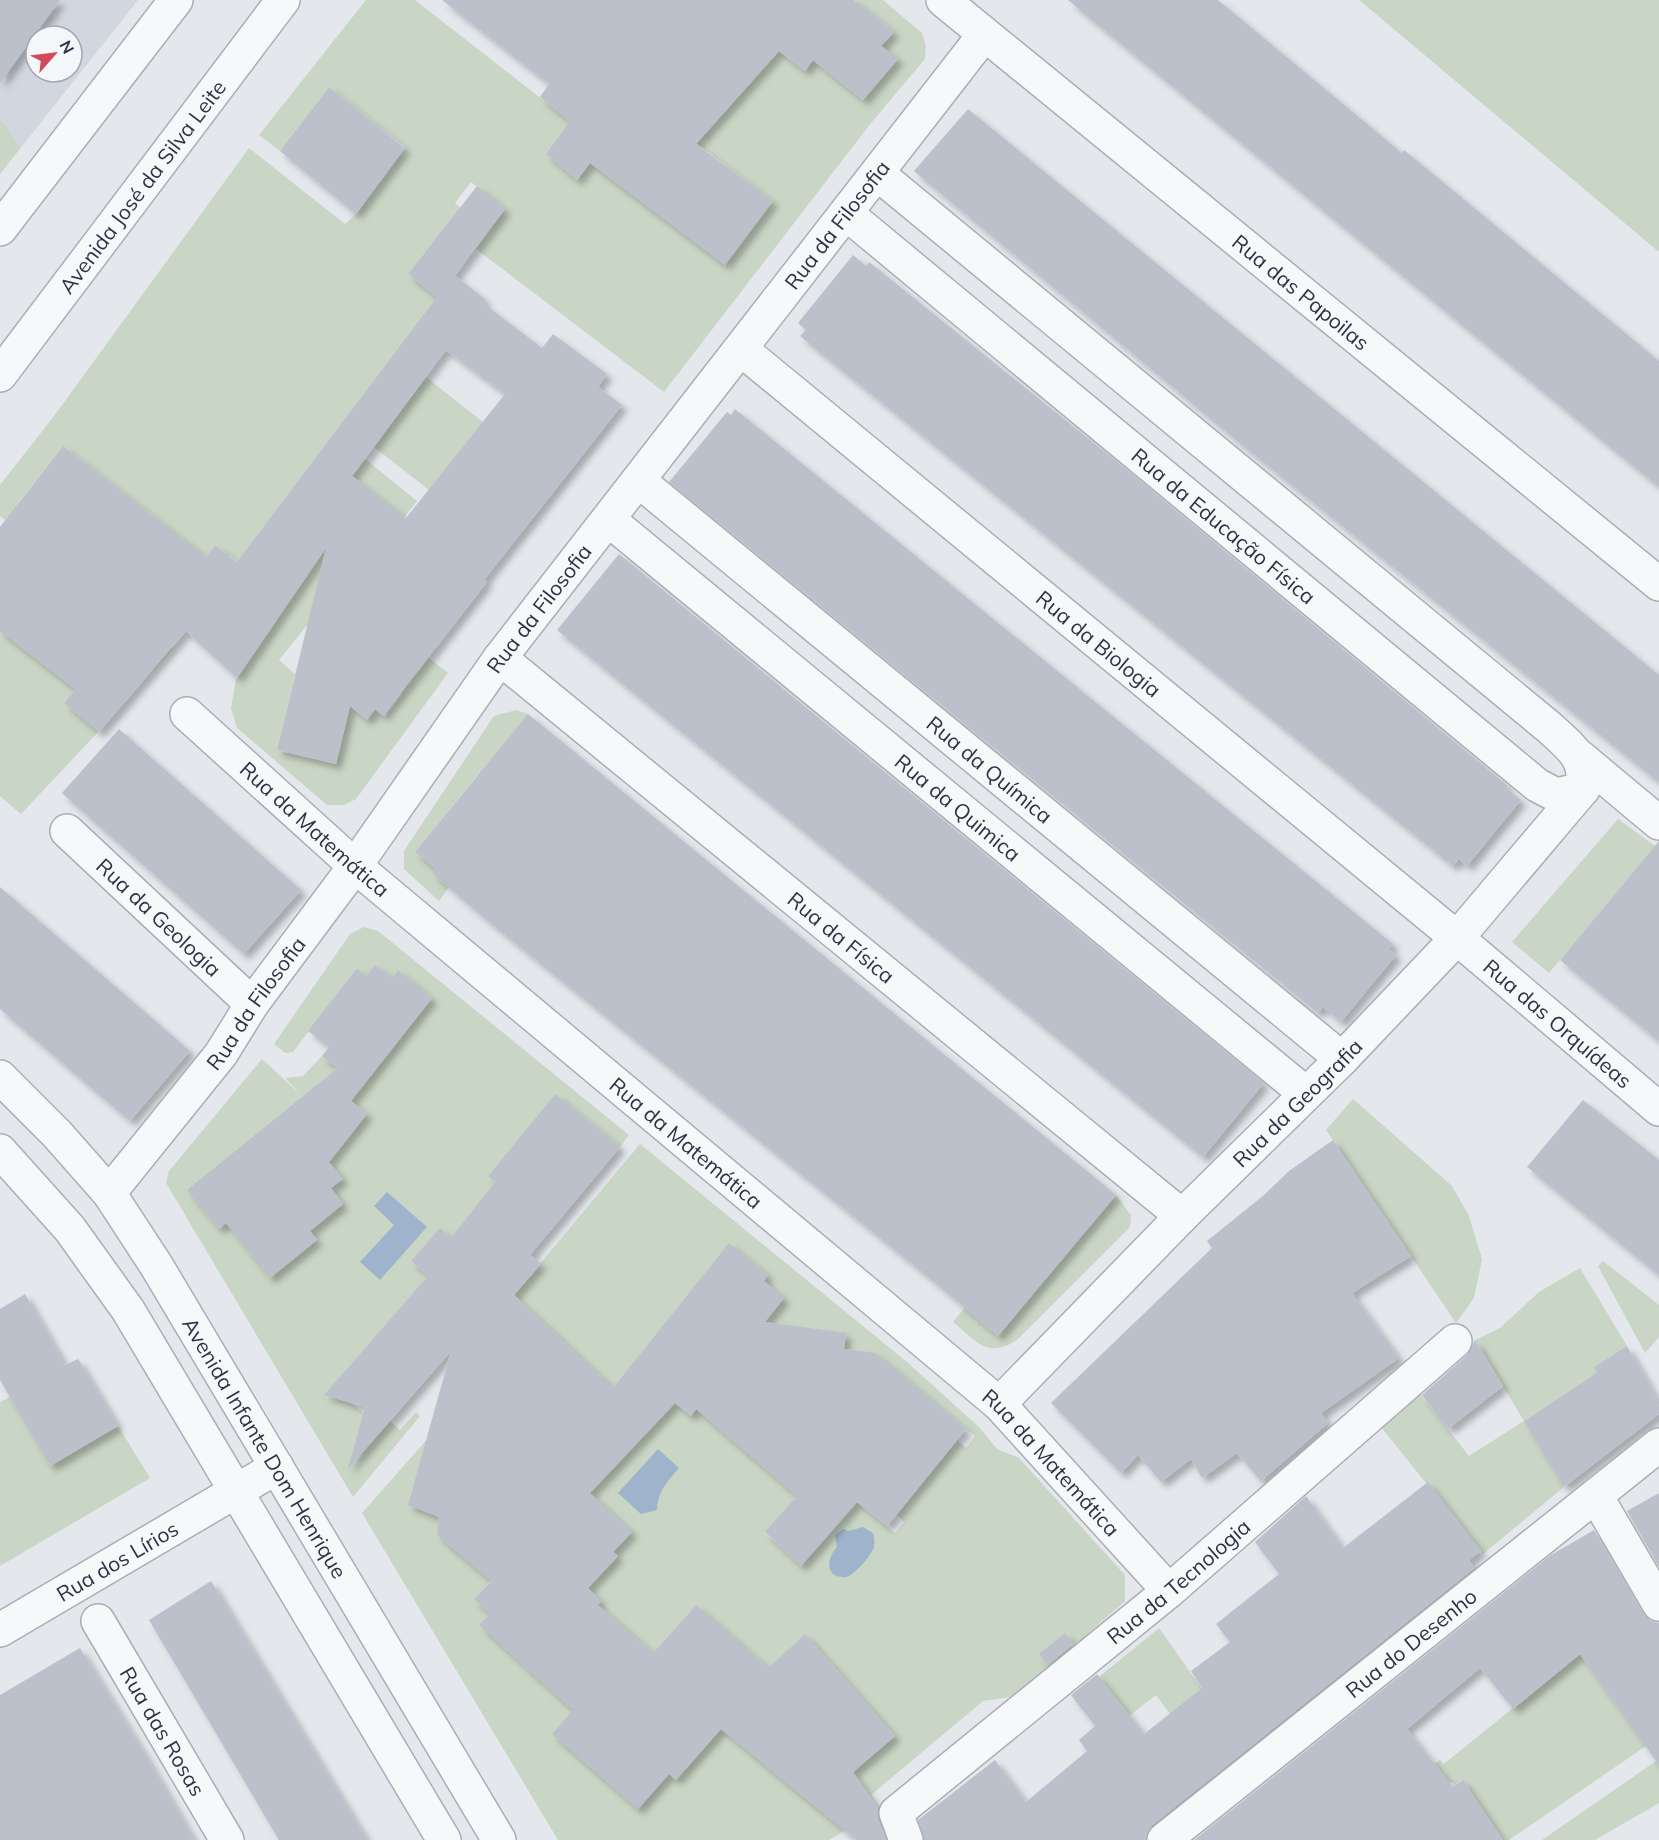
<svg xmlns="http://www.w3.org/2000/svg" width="1659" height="1840" font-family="Mulish,sans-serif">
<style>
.built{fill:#d2d6de;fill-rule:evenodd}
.green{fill:#c9d6c5;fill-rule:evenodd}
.water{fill:#9fb4cc}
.building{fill:#bbc0ca;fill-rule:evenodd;filter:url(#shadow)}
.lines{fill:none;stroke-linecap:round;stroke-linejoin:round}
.pedestrian-casing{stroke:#a9aeb7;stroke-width:36}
.minor-casing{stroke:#a9aeb7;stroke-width:36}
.pedestrian{stroke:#f7f8fa;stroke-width:33}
.minor{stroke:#f7f8fa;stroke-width:33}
.labels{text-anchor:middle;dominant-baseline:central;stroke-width:4.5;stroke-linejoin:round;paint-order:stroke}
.street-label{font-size:21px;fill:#2b3445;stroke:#f4f6f9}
</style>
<defs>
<filter id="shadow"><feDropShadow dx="5.5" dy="5.5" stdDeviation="3" flood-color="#0004"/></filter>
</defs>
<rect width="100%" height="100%" fill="#e4e7ec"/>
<path class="built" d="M0,0H138L0,174ZM36,36H72V72H36Z"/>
<g class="green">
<path d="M366,0H415L570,121L546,154L577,180L619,126L773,201L683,133L709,129L776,49L804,70L813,60L863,100L881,46L894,32L854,0H883L922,33L926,46L925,59L871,123L664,392L476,249L463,266L433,242L408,274L438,298L293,553L365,459L417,501L357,577L439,644L429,658L448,673L356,799L344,805H327L237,728L231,708L236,679L270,630L238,562L215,545L195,571L133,619L173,649L134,691L131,694L95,664L64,703L99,731L21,814L0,796V631L27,537L0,516V485L54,416L249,148L345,224L356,214L405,147L329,87L280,151L259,135ZM471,182L505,209L488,231L455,203ZM63,446L166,526L147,551L54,531L18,503ZM312,619L402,694L385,717L375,709L367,719L350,706L336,764L277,750L295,674L279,660Z"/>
<polygon points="1359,0 1659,0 1659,252"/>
<polygon points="0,121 6,126 20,148 0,174"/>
<polygon points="426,377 483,422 429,490 374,447"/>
<polygon points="516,710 528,714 505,744 689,944 480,772 415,852 436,869 432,873 449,887 439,901 404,869 404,851 494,716"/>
<polygon points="1618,819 1655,846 1549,973 1512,942"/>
<path d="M364,927L378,931L629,1135L620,1147L555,1094L488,1176L495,1182L487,1193L521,1214L547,1235L530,1255L523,1248L457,1245L440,1229L411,1261L508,1348L620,1461L653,1426L514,1295L640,1144L907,1362L979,1427L997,1449L1019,1458L1125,1575V1601L1017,1696L983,1701L871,1795L881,1809L829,1840H558L362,1513L484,1375L404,1304L338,1379L336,1391L364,1413L372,1441L390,1421L400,1430L416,1412L420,1416L353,1497L166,1183L169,1171L262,1059L301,1095L285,1078L303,1076L322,1056L357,1084L366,1082L432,998L398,970L392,978L375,965L366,976L357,968L293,1052L285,1053L274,1044L350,934ZM330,1084L367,1114L348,1138L312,1105ZM898,1373L975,1436L966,1448L957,1440L897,1515L904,1522L895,1533L819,1471ZM483,1405L460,1539L452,1548L437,1535L439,1518L430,1510L414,1507L410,1497L414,1484ZM579,1484L631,1532L613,1552L617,1556L588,1588L533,1674L480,1625L490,1614L474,1599ZM783,1512H784L801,1565L765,1533ZM696,1605L766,1670L805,1634L895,1736L853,1772L825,1814L713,1722L638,1809L636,1638L653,1653Z"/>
<polygon points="1353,1099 1452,1186 1469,1216 1482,1259 1474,1298 1456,1323 1326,1130"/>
<path d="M1019,1171L1090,1227L1116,1195L1131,1215L1130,1227L1017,1340C987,1359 977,1342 953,1322L968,1304L981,1322L998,1336L1066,1253Z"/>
<polygon points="1603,1261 1659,1305 1659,1337 1645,1353 1598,1266"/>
<polygon points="1580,1268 1627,1346 1594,1367 1633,1434 1597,1461 1558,1399 1525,1420 1564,1487 1483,1554 1381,1427 1419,1392 1469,1456 1524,1421 1475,1340 1500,1328 1539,1292"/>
<polygon points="10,1397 50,1466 118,1426 150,1478 0,1566 0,1402"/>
<polygon points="1159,1628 1244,1748 1213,1772 1156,1695 1129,1716 1099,1677"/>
<polygon points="1580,1654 1646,1746 1509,1840 1503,1840 1462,1780 1455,1785 1452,1782 1336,1840 1440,1760 1443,1764 1450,1759"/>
<polygon points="1659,1759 1659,1803 1595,1840 1542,1840"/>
</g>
<g class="water">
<polygon points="387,1192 427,1227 380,1280 360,1262 394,1225 374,1206"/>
<path d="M658,1449L679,1468C667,1482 658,1491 657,1510L641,1514L618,1493Z"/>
<path d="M863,1527L873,1533C874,1537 875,1542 874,1547C872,1555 853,1577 845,1577C824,1578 827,1557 837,1547L835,1535L843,1529L848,1531Z"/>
</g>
<g class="building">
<polygon points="0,0 60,0 0,83"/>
<polygon points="442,0 854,0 894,32 881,46 898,59 863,100 813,60 805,71 779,51 696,144 773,201 725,265 590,163 577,180 546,154 570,121 540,97 549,84"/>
<polygon points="1068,0 1218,0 1402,153 1404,150 1659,361 1659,487"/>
<polygon points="329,87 405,148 356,214 280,151"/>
<polygon points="968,109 1659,675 1659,782 1241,444 914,171"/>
<path d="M477,186L505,209L455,276L485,299L483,303L542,348L553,334L607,374L598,387L622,405L484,580L487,582L383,716L375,709L367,720L350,706L336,764L277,750L326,548L237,678L186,631L99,732L64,703L75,689L0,631V527L63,446L206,557L215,545L237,562L437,297L408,274ZM446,350L505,394L406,518L352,476Z"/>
<polygon points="853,255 866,266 869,262 1120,464 1508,786 1506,788 1521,800 1467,866 1459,859 1453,866 800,336 806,330 798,323"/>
<polygon points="735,409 1393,944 1389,949 1396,955 1341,1022 1323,1007 1318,1013 669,482 727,412 731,415"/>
<polygon points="619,554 1264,1083 1203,1157 557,630"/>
<polygon points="528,714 1116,1195 998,1336 931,1279 488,921 432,873 436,869 415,852"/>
<polygon points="119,729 301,890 244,954 62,793"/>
<polygon points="1659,841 1659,1041 1560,960"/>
<polygon points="0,887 190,1051 130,1121 0,1009"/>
<polygon points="375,965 392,978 398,970 432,998 351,1101 367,1114 329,1162 343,1179 331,1188 343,1204 310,1231 317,1240 270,1278 226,1223 219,1229 187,1190 338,1068 322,1056 329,1047 308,1031 357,968 366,976"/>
<polygon points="555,1094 620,1147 530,1255 541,1264 514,1295 613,1388 729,1243 768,1275 764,1281 784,1298 765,1322 846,1333 844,1349 875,1353 966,1429 887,1526 857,1502 801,1566 765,1532 797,1496 696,1409 691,1416 675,1403 590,1493 632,1532 613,1552 618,1556 588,1588 601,1601 598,1605 653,1653 696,1605 768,1668 805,1634 895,1736 853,1772 878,1807 878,1820 886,1840 856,1840 721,1729 676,1780 669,1774 638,1809 552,1734 573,1710 479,1625 490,1614 474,1599 491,1581 437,1535 439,1517 408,1505 451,1351 348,1469 365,1407 324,1395 428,1276 411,1261 440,1228 451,1238 495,1182 488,1176"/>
<polygon points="1583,1100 1659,1160 1659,1275 1527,1167"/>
<polygon points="1333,1140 1411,1256 1352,1293 1399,1358 1321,1413 1328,1423 1261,1481 1237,1453 1202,1478 1191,1459 1161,1482 1138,1455 1121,1473 1051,1403 1212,1248 1207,1241 1264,1195 1289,1171"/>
<polygon points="25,1294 65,1365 78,1359 118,1426 50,1466 0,1380 0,1309"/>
<polygon points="1475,1340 1503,1386 1448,1429 1422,1395 1467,1355"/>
<polygon points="1627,1346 1659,1402 1659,1414 1564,1487 1524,1421 1597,1373 1594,1367"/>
<polygon points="1428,1482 1481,1551 1469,1560 1474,1568 1152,1825 1146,1840 924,1840 918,1820 995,1760 1026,1802 1087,1751 1079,1740 1095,1726 1071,1695 1097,1674 1144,1734 1202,1688 1191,1671 1230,1642 1216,1624 1279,1574 1255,1542 1306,1496 1343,1548"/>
<polygon points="1659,1493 1659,1567 1627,1511"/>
<polygon points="1594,1530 1643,1613 1649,1620 1659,1623 1659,1765 1580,1654 1513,1709 1480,1668 1407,1729 1453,1787 1463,1780 1503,1840 1194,1840 1551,1555"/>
<polygon points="211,1581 273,1684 367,1840 279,1840 149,1620"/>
<polygon points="1065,1633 1074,1644 1048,1665 1039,1654"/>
<polygon points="80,1648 148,1760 194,1840 0,1840 0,1695"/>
</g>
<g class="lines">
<g class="pedestrian-casing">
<g id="pedestrian">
<polyline points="1641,808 1659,823"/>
<path id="s1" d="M1457,938L1659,1109"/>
<polyline points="1596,1496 1659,1604"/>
<path id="s2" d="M98,1621L227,1840"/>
</g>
</g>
<g class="minor-casing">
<g id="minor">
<path id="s3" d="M943,0L1659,584"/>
<path id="s4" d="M847,214L1537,785L1556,795L1583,789C1586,756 1572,749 1550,728L878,174"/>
<polyline points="0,229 176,0"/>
<path id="s5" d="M742,350L1457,938"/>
<path id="s6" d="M0,375L283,0"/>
<path id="s7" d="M639,481L1342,1059"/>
<path id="s8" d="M609,520L1305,1093"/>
<path id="s9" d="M500,658L1182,1216"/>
<path id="s10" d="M187,714L355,866L999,1404L1169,1591"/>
<polyline points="1580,757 1641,808"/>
<path id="s11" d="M67,831L252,1004"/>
<path id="s12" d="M0,1077L57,1134L109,1193L156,1265L499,1840"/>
<polyline points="0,1151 70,1229 128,1310 444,1840"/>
<path id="s13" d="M109,1193L221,1054L252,1004L355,866L500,658L984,35"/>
<path id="s14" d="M999,1404L1182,1216L1342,1059L1457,938L1583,789"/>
<path id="s15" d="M0,1630L277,1467"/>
<path id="s16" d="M906,1840L896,1813L1169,1591L1455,1341"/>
<path id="s17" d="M1164,1840L1659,1445"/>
</g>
</g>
<use href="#pedestrian" class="pedestrian"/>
<use href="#minor" class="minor"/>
</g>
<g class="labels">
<g class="street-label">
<text stroke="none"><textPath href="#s6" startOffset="236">Avenida José da Silva Leite</textPath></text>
<text stroke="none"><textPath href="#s13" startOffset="1212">Rua da Filosofia</textPath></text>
<text stroke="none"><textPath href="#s3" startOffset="462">Rua das Papoilas</textPath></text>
<text stroke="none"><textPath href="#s4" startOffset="489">Rua da Educação Física</textPath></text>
<text stroke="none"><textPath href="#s13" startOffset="726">Rua da Filosofia</textPath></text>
<text stroke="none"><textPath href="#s5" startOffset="462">Rua da Biologia</textPath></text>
<text stroke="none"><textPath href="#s7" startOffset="454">Rua da Química</textPath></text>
<text stroke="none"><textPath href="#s8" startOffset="452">Rua da Quimica</textPath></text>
<text stroke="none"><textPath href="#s10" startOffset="172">Rua da Matemática</textPath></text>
<text stroke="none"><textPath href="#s11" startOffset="126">Rua da Geologia</textPath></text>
<text stroke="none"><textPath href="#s9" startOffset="441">Rua da Física</textPath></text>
<text stroke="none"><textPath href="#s13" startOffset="240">Rua da Filosofia</textPath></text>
<text stroke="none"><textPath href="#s1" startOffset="132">Rua das Orquídeas</textPath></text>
<text stroke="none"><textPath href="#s14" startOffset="424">Rua da Geografia</textPath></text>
<text stroke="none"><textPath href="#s10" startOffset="658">Rua da Matemática</textPath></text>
<text stroke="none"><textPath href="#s12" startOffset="458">Avenida Infante Dom Henrique</textPath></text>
<text stroke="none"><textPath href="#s10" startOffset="1144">Rua da Matemática</textPath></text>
<text stroke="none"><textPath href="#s15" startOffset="136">Rua dos Lírios</textPath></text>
<text stroke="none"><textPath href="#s16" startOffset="394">Rua da Tecnologia</textPath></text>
<text stroke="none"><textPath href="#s17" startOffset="316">Rua do Desenho</textPath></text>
<text stroke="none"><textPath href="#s2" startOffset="128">Rua das Rosas</textPath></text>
</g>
</g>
<g transform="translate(54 54) rotate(62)"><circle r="28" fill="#f4f6f9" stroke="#a4a8b1" stroke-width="1.5"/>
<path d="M0-4.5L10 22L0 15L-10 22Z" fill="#d1495b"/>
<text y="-9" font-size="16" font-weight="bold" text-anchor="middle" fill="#2b3445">N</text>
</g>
</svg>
